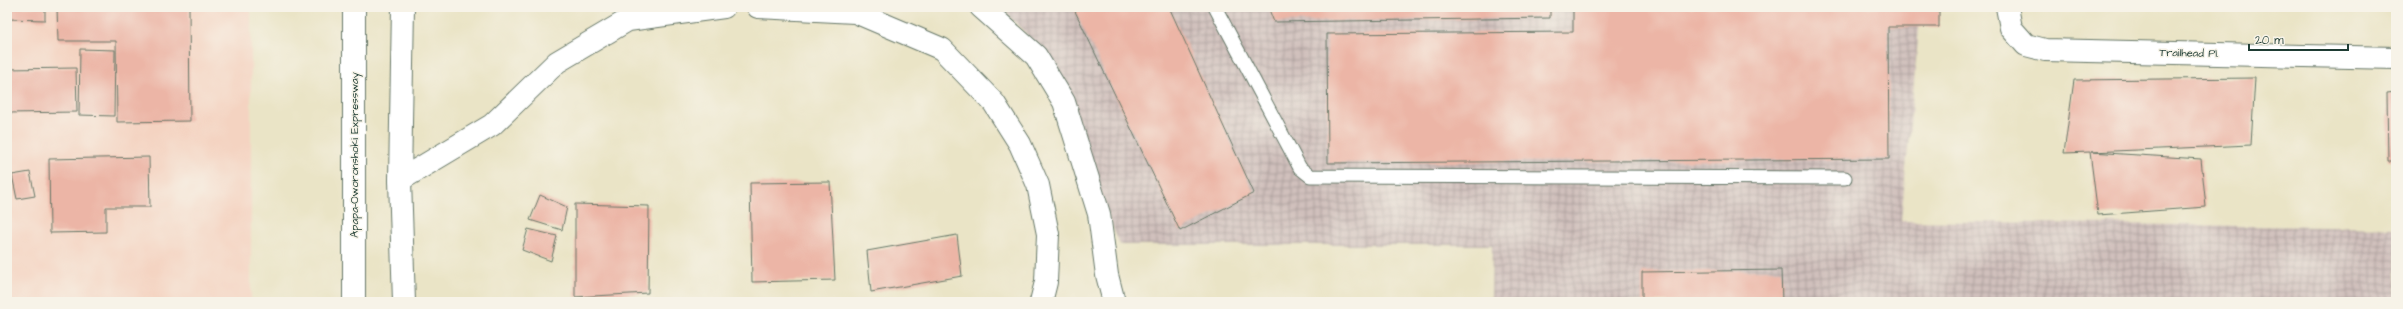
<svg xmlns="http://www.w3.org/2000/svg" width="2403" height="309" font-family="'Architects Daughter',sans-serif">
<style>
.built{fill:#f4d3c1}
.industrial{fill:url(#industrial-grid)}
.building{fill:#ecb5a6}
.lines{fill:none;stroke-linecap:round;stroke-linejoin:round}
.lane-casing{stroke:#667767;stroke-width:15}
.street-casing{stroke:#667767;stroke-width:24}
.secondary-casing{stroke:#667767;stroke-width:24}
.highway-casing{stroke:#667767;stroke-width:24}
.lane{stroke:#fff;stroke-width:13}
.street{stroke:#fff;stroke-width:22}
.secondary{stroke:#fff;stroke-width:22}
.highway{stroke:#fff;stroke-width:22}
.labels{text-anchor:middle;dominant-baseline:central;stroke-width:3;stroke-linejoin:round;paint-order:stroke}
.street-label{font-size:11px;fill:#1f3d34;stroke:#f7f3e8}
</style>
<defs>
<pattern id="industrial-grid" width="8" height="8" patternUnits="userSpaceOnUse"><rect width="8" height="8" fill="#d0c0bc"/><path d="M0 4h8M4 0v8" fill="none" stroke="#a89d9a"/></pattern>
</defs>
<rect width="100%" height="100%" fill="#f7f3e8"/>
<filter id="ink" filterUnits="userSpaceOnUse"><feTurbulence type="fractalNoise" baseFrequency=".025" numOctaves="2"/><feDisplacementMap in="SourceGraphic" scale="8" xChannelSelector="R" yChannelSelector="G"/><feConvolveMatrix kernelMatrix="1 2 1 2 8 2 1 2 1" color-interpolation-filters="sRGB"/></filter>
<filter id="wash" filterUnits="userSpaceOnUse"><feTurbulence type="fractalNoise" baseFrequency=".012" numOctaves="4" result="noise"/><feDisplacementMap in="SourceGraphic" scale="16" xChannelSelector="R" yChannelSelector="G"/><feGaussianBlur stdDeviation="0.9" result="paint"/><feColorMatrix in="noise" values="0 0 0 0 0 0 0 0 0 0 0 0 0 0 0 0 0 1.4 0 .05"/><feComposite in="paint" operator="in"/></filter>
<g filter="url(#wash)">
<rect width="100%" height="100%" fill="#eae4c6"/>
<rect class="built" x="7" y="7" width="244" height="295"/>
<polygon class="industrial" points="1001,7 1921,7 1901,221 2396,228 2396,302 1491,302 1492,245 1120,245 1036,45"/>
<g id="blocks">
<g class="building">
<polygon points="7,7 45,7 45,20 7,19"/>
<polygon points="57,7 189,7 190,121 117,122 116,41 58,41"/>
<polygon points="1073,7 1169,7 1254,193 1180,231"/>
<polygon points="1268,7 1550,7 1550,18 1274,22"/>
<polygon points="1573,7 1939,7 1939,27 1888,27 1889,159 1328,163 1327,34 1573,32"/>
<polygon points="80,49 115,50 114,116 79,115"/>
<polygon points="76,68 77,112 7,113 7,69"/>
<polygon points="2255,78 2251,145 2091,152 2201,159 2206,207 2098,215 2090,152 2064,153 2074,80"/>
<polygon points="2396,92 2396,161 2388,161 2387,93"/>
<polygon points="149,157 150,207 106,207 106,232 50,233 49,159"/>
<polygon points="30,172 35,196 17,199 12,175"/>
<polygon points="830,182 835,280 752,282 750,183"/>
<polygon points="540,195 567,207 562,230 530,220"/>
<polygon points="575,204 649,206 648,293 575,297"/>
<polygon points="528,229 557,236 551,261 522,250"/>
<polygon points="957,235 962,276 871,292 867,251"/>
<polygon points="1781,270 1782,302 1642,302 1642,272"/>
</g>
</g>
</g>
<g filter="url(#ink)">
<use href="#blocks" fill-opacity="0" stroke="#667767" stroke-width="1"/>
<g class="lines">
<g class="lane-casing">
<polyline id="lane" points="1215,7 1300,168 1310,176 1845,178"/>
</g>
<g class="street-casing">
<polyline id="street" points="2007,7 2011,28 2026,45 2045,50 2396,58"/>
</g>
<g class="secondary-casing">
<polyline id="secondary" points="981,7 1036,56 1064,102 1099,214 1107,275 1114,302"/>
</g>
<g class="highway-casing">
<g id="highway">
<polyline points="354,7 354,302"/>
<polyline points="403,7 400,180 404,302"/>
<polyline points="758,7 855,12 942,49 994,103 1020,144 1038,185 1048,234 1046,282 1041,302"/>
<polyline points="400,180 492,125 557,62 628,20 724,7"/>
</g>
</g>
<use href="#lane" class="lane"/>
<use href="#street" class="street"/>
<use href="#secondary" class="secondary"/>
<use href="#highway" class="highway"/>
</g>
</g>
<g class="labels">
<g class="street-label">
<text transform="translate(2189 53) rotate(1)">Trailhead Pl.</text>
<text transform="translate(354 155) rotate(-90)">Apapa-Oworonshoki Expressway</text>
</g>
</g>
<rect width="2403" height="309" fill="none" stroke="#f7f3e8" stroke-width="24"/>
<path d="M2249 44v6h99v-6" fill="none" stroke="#1f3d34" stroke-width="2"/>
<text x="2255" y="44" font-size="12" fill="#1f3d34" stroke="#f7f3e8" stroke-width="3" paint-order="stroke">20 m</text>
</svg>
